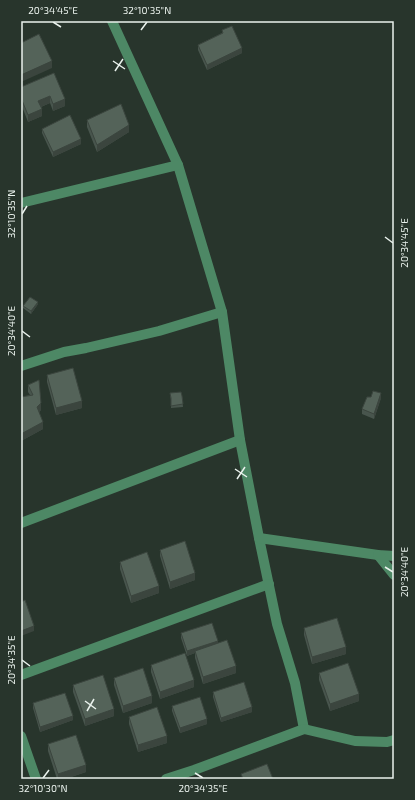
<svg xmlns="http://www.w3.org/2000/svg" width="415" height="800" font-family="'Exo 2',sans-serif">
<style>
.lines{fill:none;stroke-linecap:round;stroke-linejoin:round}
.minor{stroke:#4d8865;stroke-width:10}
.wall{fill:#48554d}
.shaded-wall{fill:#3b453e}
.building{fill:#546359;stroke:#3b453e}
.ticks{fill:none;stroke:#eaf2ed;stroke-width:1.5}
.neatline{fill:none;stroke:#eaf2ed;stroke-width:1.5}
.ticks-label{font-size:10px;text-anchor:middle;fill:#eaf2ed}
</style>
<rect width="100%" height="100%" fill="#28352c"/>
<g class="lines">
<g class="minor">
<polyline points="112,21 178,165 222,312 240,440 259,538 277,624 295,683 304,729"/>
<polyline points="21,203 178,165"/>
<polyline points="21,366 64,352 86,348 159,331 222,312"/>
<polyline points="21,523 240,440"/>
<polyline points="259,538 378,555 394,556"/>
<polyline points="378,555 394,575"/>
<polyline points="21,675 269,584"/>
<polyline points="21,736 36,779"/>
<polyline points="166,779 194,770 304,729 355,741 387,742 394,740"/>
</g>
</g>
<g class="wall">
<polygon points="222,30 242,53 207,70 198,50 198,45 222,33"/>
<polygon points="54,73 65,106 53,111 50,103 41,107 42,116 28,122 21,104 21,87"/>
<polygon points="87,120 129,132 97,152 87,127"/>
<polygon points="42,129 81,144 53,157 42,133"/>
<polygon points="38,304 31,314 23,308 23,306"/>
<polygon points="47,375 82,408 56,415 47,382"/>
<polygon points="39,380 41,410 39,412 43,429 21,441 21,393 22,397 30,395 28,392 28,385"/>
<polygon points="170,393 182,396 183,407 171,408 171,400 170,395"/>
<polygon points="381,398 374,419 362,414 362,409"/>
<polygon points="160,550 195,580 170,589 160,556"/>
<polygon points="120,562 159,593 131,603 120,569"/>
<polygon points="304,628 346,654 312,664 304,635"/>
<polygon points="181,633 218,643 236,673 203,684 195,658 195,653 187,656 181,638"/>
<polygon points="151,665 194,687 160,699 151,672"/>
<polygon points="319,673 359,701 330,711 319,680"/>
<polygon points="114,678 152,703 123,713 114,685"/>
<polygon points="73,685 114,716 85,726 73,692"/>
<polygon points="213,692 252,712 221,722 213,697"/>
<polygon points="33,703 73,720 40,732 33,708"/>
<polygon points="172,706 207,724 180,733 172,711"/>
<polygon points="129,717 167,743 138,752 129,724"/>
<polygon points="48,744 86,772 65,779 57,779 48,751"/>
</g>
<g class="shaded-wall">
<polygon points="242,48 242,53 207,70 207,65"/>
<polygon points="52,61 52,68 21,82 21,75"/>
<polygon points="50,96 50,103 38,108 38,101"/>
<polygon points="65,99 65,106 53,111 53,104"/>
<polygon points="42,109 42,116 28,122 28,115"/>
<polygon points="129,125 129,132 97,152 97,145"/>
<polygon points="81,139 81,144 53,157 53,152"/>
<polygon points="38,302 38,304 31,314 31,311"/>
<polygon points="381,393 381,398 374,419 374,414"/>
<polygon points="82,401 82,408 56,415 56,408"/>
<polygon points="41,403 41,410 37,414 37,407"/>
<polygon points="43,422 43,429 21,441 21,434"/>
<polygon points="195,573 195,580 170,589 170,582"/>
<polygon points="159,586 159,593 131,603 131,596"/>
<polygon points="34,626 34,631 21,636 21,631"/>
<polygon points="218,641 218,645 195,651 195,653 187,656 187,651"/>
<polygon points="346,647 346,654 312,664 312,657"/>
<polygon points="236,666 236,673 203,684 203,677"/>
<polygon points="194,680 194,687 160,699 160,692"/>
<polygon points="359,694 359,701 330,711 330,704"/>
<polygon points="152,696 152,703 123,713 123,706"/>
<polygon points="252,707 252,712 221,722 221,718"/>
<polygon points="114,709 114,716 85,726 85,719"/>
<polygon points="73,716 73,720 40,732 40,727"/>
<polygon points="207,719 207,724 180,733 180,728"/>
<polygon points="167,736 167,743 138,752 138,745"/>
<polygon points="86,765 86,772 65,779 58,779 58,774"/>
</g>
<g class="building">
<polygon points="232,26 242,48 207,65 198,45 223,33 222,30"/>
<polygon points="39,34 52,61 21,75 21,43"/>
<polygon points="54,73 65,99 53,104 50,96 38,101 42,109 28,115 21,98 21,87"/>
<polygon points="121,104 129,125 97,145 87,120"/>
<polygon points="70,115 81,139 53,152 42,129"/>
<polygon points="30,297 38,302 31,311 23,306"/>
<polygon points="73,368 82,401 56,408 47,375"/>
<polygon points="39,380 41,403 37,407 43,422 21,434 21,397 33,395 28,385"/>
<polygon points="373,391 381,393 374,414 362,409 367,397 371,397"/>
<polygon points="181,392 182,396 183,404 171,406 171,398 170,393"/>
<polygon points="185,541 195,573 170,582 160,550"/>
<polygon points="147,552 159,586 131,596 120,562"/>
<polygon points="25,600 34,626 21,631 21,602"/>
<polygon points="337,618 346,647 312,657 304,628"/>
<polygon points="212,623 218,641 187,651 181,633"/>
<polygon points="227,640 236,666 203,677 195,651"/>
<polygon points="185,653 194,680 160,692 151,665"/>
<polygon points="348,663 359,694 330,704 319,673"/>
<polygon points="143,668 152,696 123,706 114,678"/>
<polygon points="103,675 114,709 85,719 73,685"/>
<polygon points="244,682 252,707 221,718 213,692"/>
<polygon points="65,693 73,716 40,727 33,703"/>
<polygon points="200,697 207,719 180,728 172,706"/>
<polygon points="157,707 167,736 138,745 129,717"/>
<polygon points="76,735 86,765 58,774 48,744"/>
<polygon points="267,764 273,779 243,779 241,774"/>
</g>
<path class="ticks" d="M53,22L61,27M141,30L147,22M113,61L125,69M115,71L123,59M22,214L27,206M385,237L393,243M22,331L30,337M235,469L247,477M237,479L245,467M385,567L393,572M22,660L30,666M85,701L96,709M87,711L94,699M195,773L203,778M43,778L49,770"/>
<rect width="415" height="800" fill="none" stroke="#28352c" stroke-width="44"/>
<rect x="22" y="22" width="371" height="756" class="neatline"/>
<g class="ticks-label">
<text x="53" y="14">20°34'45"E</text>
<text x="147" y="14">32°10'35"N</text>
<text transform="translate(11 214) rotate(-90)" y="4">32°10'35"N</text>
<text transform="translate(404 243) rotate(-90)" y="4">20°34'45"E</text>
<text transform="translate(11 331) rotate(-90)" y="4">20°34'40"E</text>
<text transform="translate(404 572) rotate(-90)" y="4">20°34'40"E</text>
<text transform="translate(11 660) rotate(-90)" y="4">20°34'35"E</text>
<text x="43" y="792">32°10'30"N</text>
<text x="203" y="792">20°34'35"E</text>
</g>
</svg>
